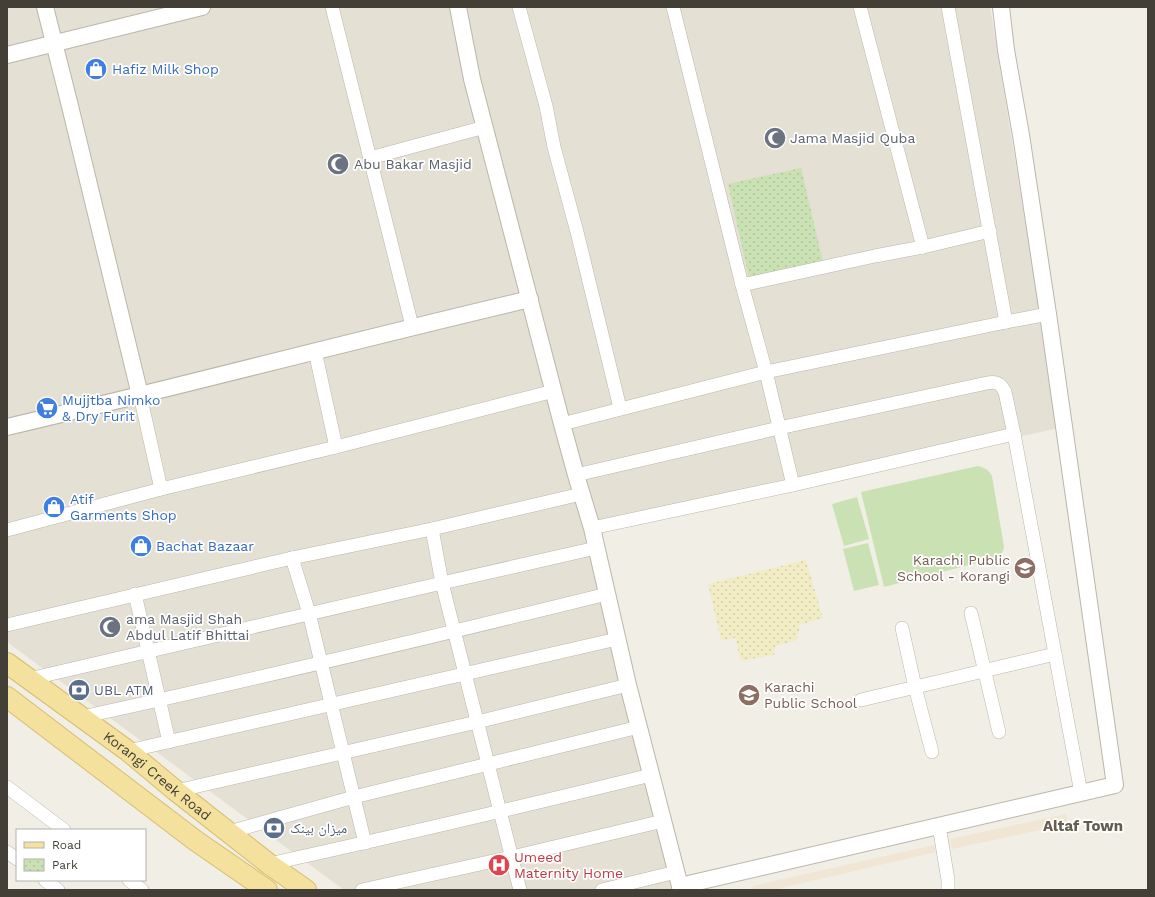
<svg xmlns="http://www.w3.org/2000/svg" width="1155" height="897" font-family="'Work Sans','Noto Naskh Arabic',sans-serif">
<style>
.residential{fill:#e4e0d4}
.commercial{fill:#f1e6d3}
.green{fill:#c9e1b3}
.sand{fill:url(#sand-dots)}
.park{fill:url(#park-dots)}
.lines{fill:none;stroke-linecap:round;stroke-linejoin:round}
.minor-casing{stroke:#bbb6aa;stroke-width:14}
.tertiary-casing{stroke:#bbb6aa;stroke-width:18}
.primary-casing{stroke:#d6bf6f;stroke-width:22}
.minor{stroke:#fff;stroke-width:13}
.tertiary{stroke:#fff;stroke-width:16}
.primary{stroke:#f3e19d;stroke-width:20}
.labels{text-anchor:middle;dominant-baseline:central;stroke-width:3.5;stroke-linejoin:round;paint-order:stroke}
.shop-label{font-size:14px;fill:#366cbe;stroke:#fff;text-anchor:start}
.worship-label{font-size:14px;fill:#5b616d;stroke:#fff;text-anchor:start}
.education-label{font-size:14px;fill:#785e54;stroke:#fff;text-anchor:end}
.service-label{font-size:14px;fill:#4e5e75;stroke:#fff;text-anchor:start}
.street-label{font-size:14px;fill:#433f36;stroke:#fff}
.health-label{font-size:14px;fill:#be3a42;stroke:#fff;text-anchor:start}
.neighbourhood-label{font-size:15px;font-weight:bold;fill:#645d4e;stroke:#fff}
</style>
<defs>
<pattern id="sand-dots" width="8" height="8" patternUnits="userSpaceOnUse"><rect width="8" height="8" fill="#f2ecc5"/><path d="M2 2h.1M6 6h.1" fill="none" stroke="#d1cbaa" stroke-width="1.8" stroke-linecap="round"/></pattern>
<pattern id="park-dots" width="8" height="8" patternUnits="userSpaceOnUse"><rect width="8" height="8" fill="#c9e1b3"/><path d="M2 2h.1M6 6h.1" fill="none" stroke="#aec29b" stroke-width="1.8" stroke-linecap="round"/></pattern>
</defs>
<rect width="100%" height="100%" fill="#f1eee6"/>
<polygon class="residential" points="7,7 990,7 1059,428 584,530 675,890 344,890 7,642"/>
<g class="commercial">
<polygon points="1066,814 1068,824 952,849 950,839"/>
<polygon points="934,845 936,852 773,890 753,890 752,886"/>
</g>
<g class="green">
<path d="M978,466C985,468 989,470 992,476L1004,547C1003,553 1001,555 996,558L884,587L861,492Z"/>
<polygon points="857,497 869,539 844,546 832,504"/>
<polygon points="868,543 879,585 854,591 843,549"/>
</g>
<polygon class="sand" points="806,560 823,618 800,625 797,640 776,646 774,655 741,661 735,638 721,641 708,584"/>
<polygon class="park" points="801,168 823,262 749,278 728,184"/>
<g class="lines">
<g class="minor-casing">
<g id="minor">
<polyline points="332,7 412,326"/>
<polyline points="519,7 546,106 554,147 577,232 620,408"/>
<polyline points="673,7 742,285 766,372 793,485"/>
<polyline points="860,7 923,247"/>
<polyline points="948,7 1006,322"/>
<polyline points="370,158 485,127"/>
<polyline points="742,285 875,256 923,247 990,231"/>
<polyline points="315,351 336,447"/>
<polyline points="140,395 161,489"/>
<polyline points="562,424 766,372 1006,322 1048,314"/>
<path d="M576,475L779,428L987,383C996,381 1001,383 1005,392L1014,434L1081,793"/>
<polyline points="592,528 793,485 1014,434"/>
<polyline points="432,529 442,583 520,890"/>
<polyline points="7,530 161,489 336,447 554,391"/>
<polyline points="292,558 309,613 365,843"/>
<polyline points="135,594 169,742"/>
<polyline points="971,613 999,732"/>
<polyline points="7,625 292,558 432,529 581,494"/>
<polyline points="902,628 915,687 932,752"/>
<polyline points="29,679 442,583 596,548"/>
<polyline points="861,700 1055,654"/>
<path d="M82,717C257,679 432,637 607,594"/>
<polyline points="128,751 617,639"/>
<polyline points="7,787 64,830"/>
<polyline points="176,791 477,722 628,685"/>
<polyline points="939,826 948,880 948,890"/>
<polyline points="229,832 354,797 639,727"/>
<polyline points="7,852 17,859"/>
<path d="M269,864C397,836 524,806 651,775"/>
<polyline points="45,880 58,890"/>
<polyline points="129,880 142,890"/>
<polyline points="362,890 512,857 663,821"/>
<polyline points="602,890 676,872"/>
</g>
</g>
<g class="tertiary-casing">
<g id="tertiary">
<polyline points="45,7 69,102 140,395"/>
<polyline points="458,7 472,79 562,424 576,475 592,528 628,685 681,890"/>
<polyline points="7,55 202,7"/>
<path d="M7,427C182,386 355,340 530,299"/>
<polyline points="680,886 1115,785 1048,314 1021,135 1006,50 1001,7"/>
</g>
</g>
<g class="primary-casing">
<g id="primary">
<path id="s1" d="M7,663L128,751L176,791L269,864L306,890"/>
<polyline points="7,697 196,841 267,890"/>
</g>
</g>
<use href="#minor" class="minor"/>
<use href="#tertiary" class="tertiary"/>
<use href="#primary" class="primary"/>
</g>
<defs>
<g id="shop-disc" transform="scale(1.15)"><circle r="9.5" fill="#3f7fe0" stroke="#fff"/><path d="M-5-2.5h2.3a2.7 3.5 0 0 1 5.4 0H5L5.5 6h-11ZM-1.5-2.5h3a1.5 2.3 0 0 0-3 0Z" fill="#fff"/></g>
<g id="mosque-disc" transform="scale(1.15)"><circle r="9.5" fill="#6b7280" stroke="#fff"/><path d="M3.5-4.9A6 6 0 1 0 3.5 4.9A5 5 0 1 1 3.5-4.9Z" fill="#fff"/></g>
<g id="supermarket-disc" transform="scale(1.15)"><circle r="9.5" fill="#3f7fe0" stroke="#fff"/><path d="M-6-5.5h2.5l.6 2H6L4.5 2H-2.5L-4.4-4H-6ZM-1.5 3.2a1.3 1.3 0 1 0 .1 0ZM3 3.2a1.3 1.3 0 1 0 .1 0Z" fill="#fff"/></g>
<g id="school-disc" transform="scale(1.15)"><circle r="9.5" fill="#8d6e63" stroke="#fff"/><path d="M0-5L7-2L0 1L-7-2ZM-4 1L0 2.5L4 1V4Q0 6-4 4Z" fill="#fff"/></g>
<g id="bank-disc" transform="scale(1.15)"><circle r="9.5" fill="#5c6f8a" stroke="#fff"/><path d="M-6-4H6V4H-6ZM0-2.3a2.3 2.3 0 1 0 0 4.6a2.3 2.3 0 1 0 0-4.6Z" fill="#fff"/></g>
<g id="hospital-disc" transform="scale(1.15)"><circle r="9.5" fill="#e0444e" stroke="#fff"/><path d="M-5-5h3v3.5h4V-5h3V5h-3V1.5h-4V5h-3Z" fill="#fff"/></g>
</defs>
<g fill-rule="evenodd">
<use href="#shop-disc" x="96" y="69"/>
<use href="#mosque-disc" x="775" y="138"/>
<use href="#mosque-disc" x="338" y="164"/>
<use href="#supermarket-disc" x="47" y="408"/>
<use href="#shop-disc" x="54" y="507"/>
<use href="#shop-disc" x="141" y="546"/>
<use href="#school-disc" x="1025" y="568"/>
<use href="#mosque-disc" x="110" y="627"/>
<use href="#bank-disc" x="79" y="690"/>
<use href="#school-disc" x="749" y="695"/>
<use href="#bank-disc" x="274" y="828"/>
<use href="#hospital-disc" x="499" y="865"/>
</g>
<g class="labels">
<g class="shop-label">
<text x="112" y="69">Hafiz Milk Shop</text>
<text x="62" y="400">Mujjtba Nimko<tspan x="62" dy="16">&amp; Dry Furit</tspan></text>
<text x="70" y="499">Atif<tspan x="70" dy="16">Garments Shop</tspan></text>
<text x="156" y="546">Bachat Bazaar</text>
</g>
<g class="worship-label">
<text x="790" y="138">Jama Masjid Quba</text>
<text x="354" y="164">Abu Bakar Masjid</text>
<text x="126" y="619">ama Masjid Shah<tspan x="126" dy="16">Abdul Latif Bhittai</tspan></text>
</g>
<g class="education-label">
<text x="1010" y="560">Karachi Public<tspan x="1010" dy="16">School - Korangi</tspan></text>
<text x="764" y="687" text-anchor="start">Karachi<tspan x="764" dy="16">Public School</tspan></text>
</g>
<g class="service-label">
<text x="94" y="690">UBL ATM</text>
<text x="290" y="828">میزان بینک</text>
</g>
<g class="street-label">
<text stroke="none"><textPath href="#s1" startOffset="188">Korangi Creek Road</textPath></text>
</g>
<g class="health-label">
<text x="514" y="857">Umeed<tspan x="514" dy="16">Maternity Home</tspan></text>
</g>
<g class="neighbourhood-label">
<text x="1083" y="826">Altaf Town</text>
</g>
</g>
<rect width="1155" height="897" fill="none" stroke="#433f36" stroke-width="16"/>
<rect x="16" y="829" width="130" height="52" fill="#ffffff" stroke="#b4b2af"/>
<rect x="24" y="842" width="20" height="6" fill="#f3e19d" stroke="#b4b2af"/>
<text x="52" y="849" font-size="12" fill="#433f36">Road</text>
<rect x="24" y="859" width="20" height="12" fill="url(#park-dots)" stroke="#b4b2af"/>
<text x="52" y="869" font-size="12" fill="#433f36">Park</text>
</svg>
